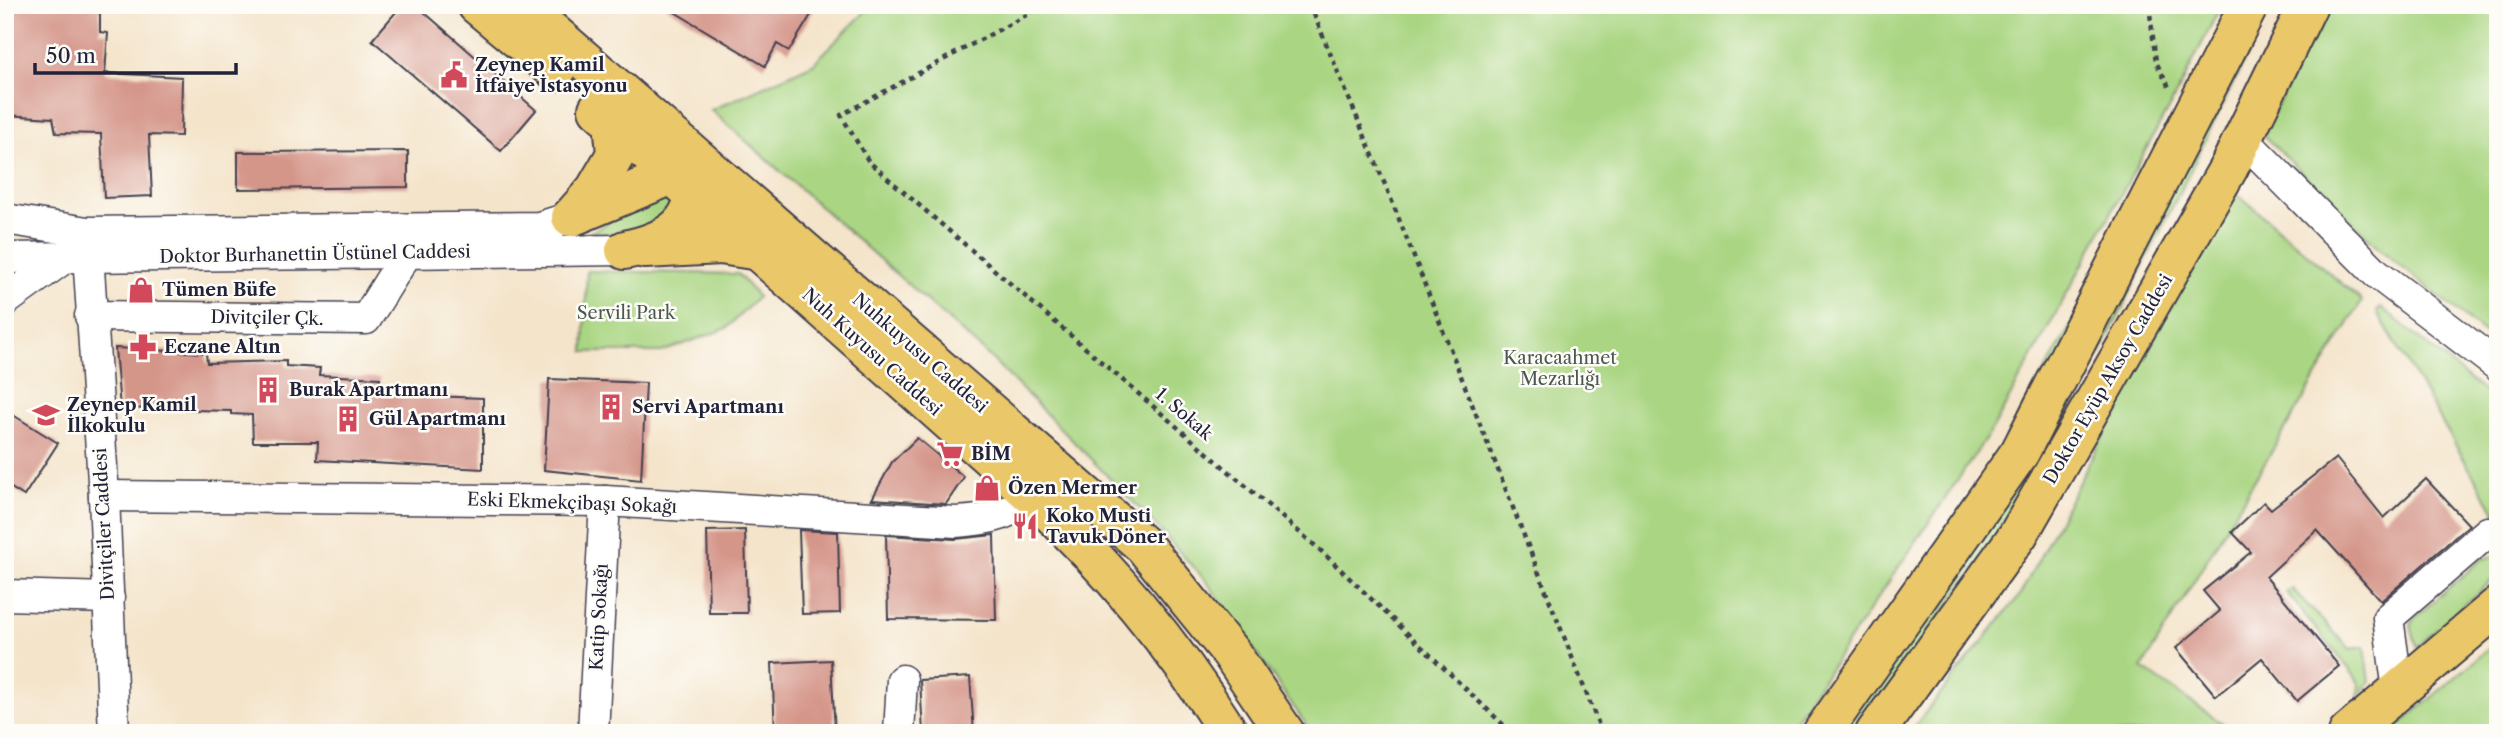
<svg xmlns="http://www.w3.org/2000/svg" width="2503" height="738" font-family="'Libre Caslon Text',serif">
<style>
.green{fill:#aad683;stroke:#667c5f;stroke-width:2}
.building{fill:#d5968a}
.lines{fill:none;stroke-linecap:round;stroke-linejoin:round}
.minor-casing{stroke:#423f50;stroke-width:33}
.major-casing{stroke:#423f50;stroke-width:42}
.path{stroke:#423f50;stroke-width:4.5;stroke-dasharray:5 5;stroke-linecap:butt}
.minor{stroke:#fff;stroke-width:30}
.major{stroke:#eac769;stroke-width:38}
.labels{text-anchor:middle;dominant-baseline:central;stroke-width:5;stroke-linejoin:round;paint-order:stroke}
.poi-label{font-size:18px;font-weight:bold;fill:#22223b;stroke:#fdfcf7;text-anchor:start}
.street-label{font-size:18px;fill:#22223b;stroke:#fdfcf7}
.park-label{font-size:18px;fill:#4b5851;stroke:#fdfcf7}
</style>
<rect width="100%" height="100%" fill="#fdfcf7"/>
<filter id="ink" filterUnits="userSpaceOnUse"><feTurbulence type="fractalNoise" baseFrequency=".0143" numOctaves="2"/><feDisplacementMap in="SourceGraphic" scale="14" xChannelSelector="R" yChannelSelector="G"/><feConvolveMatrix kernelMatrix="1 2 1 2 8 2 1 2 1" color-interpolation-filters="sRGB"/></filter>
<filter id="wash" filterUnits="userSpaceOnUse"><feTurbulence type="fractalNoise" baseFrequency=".00686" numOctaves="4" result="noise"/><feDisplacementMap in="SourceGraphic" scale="28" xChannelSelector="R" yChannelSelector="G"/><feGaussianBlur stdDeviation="1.57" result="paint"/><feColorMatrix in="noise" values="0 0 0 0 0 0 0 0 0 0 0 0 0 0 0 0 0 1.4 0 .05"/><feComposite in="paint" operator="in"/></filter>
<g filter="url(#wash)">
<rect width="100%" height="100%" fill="#f4e4ca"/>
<g class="green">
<polygon points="872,5 2221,5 2183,82 1993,428 1786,733 1312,733 1207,582 1146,515 990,357 711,110 813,64"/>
<polygon points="2256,5 2272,5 2074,406 1995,538 1858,733 1836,733"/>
<polygon points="2326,5 2498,5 2498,344 2382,251 2263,135"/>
<polygon points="2232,189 2362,301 2142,668 2236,733 1909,733 2020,595"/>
<polygon points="661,198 670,202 673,209 639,233 588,234 640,204"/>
<polygon points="587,271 738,274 758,297 727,328 662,352 584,352"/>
<polygon points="2381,307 2498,403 2498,517 2377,312"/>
<polygon points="2494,556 2498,558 2498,575 2417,647 2411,626 2413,619 2482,559"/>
<polygon points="2291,588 2350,649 2365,647 2370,682 2358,698 2360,685 2354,675 2286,592"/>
<polygon points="2498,641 2498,733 2390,733"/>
</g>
<g id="blocks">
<g class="building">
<polygon points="5,5 100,5 100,32 108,33 105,73 182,77 181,136 149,135 152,196 104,198 101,134 56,133 53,118 5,115"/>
<polygon points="402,5 416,5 536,110 501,151 372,40"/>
<polygon points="663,5 817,5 789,51 777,44 765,66"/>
<polygon points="408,151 408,187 238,189 238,152"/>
<polygon points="115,348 206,353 207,363 286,361 286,366 320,368 319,375 380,378 379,394 483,398 483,469 317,460 318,442 253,442 252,415 231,414 231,411 120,408"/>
<polygon points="549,379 646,383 641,480 544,470"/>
<polygon points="5,410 58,443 24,496 5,484"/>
<polygon points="917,438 964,477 946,504 872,499 892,462"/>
<polygon points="2336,458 2384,518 2426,479 2469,525 2381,601 2317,530 2266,577 2339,666 2297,701 2262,658 2216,696 2176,648 2220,611 2203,591 2251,552 2232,532 2264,502 2271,509"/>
<polygon points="745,530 747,613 709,613 707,531"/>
<polygon points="799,530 838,532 840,613 802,614"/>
<polygon points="886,535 955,539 994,535 996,620 888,619"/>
<polygon points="831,660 835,733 775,733 772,663"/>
<polygon points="970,677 974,733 923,733 920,680"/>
</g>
</g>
</g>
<g filter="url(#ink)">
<use href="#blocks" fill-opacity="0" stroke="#423f50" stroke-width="2"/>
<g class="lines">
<g class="minor-casing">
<g id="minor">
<polyline points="2243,139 2376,273 2498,366"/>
<polyline points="5,219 87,232 539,227 571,217"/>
<polyline points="87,239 104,496 114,733"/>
<polyline points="5,258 625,250"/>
<polyline points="5,301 63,259"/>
<polyline points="90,316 366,319 407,253"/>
<path d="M104,496L605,501L956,522C988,520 1007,517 1032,495"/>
<polyline points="5,595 109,598"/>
<polyline points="2398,690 2388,618 2488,532 2498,533"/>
<polyline points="593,733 605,501"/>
<polyline points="899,733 902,680"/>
</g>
</g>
<g class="major-casing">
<g id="major">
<polyline points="477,5 556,71"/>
<polyline points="521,5 1144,546 1231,653 1285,733"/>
<path d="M598,109L1032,495C1111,570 1170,640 1229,733"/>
<polyline points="574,214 595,190 616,154 613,121"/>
<polyline points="571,217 672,175 694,172"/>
<polyline points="645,249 721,245 759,251"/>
<path d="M625,250C672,240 698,223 696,171"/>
<polyline points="1822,733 2020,452 2249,5"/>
<polyline points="1875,733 2018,535 2229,167 2308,5"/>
<polyline points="2348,733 2498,606"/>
</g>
</g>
<g class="path">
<polyline points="1045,5 841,115 869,162 1319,549 1512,733"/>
<polyline points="1310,5 1391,199 1602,733"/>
<polyline points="2149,5 2156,62 2171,91"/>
</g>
<use href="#minor" class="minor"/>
<use href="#major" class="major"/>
</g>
</g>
<defs>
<g id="civic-bare" transform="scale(2.1)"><path d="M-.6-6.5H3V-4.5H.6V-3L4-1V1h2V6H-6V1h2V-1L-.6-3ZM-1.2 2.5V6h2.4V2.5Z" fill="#d1495b" stroke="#fdfcf7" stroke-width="2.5" paint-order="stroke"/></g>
<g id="shop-bare" transform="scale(2.1)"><path d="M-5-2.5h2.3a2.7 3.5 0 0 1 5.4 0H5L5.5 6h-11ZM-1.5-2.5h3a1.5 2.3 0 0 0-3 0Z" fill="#d1495b" stroke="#fdfcf7" stroke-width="2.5" paint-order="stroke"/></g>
<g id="pharmacy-bare" transform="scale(2.1)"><path d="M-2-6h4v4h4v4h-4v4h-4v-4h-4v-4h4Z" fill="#d1495b" stroke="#fdfcf7" stroke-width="2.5" paint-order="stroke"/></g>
<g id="building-bare" transform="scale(2.1)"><path d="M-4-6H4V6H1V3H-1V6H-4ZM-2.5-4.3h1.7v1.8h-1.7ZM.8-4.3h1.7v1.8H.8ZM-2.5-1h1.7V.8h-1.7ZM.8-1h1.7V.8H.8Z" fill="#d1495b" stroke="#fdfcf7" stroke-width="2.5" paint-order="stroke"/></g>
<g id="school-bare" transform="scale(2.1)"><path d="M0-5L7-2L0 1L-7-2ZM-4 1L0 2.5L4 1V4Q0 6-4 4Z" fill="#d1495b" stroke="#fdfcf7" stroke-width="2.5" paint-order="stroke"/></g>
<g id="supermarket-bare" transform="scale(2.1)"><path d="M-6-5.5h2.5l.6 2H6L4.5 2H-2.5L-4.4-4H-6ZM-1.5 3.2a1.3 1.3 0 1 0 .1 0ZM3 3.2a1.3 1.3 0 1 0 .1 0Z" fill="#d1495b" stroke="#fdfcf7" stroke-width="2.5" paint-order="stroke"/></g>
<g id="restaurant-bare" transform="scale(2.1)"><path d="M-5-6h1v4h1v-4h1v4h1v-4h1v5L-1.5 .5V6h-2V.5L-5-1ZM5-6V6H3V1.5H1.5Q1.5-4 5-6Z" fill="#d1495b" stroke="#fdfcf7" stroke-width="2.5" paint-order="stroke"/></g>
</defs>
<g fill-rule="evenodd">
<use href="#civic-bare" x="454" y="75"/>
<use href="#shop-bare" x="141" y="290"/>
<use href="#pharmacy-bare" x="143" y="347"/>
<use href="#building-bare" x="268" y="390"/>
<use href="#building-bare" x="611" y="407"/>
<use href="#school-bare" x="46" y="415"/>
<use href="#building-bare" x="348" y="419"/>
<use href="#supermarket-bare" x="950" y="454"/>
<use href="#shop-bare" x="987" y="488"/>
<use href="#restaurant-bare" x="1025" y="526"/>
</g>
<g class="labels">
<g class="poi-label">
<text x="475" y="65">Zeynep Kamil<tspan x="475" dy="21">İtfaiye İstasyonu</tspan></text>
<text x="162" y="290">Tümen Büfe</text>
<text x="164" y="347">Eczane Altın</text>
<text x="289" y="390">Burak Apartmanı</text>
<text x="67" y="405">Zeynep Kamil<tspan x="67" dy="21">İlkokulu</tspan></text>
<text x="632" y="407">Servi Apartmanı</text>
<text x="369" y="419">Gül Apartmanı</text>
<text x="971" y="454">BİM</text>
<text x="1008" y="488">Özen Mermer</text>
<text x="1046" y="516">Koko Musti<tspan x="1046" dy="21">Tavuk Döner</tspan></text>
</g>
<g class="street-label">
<text transform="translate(315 254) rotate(-1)">Doktor Burhanettin Üstünel Caddesi</text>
<text transform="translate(267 318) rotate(1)">Divitçiler Çk.</text>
<text transform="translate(872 352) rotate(42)">Nuh Kuyusu Caddesi</text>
<text transform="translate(920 353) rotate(41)">Nuhkuyusu Caddesi</text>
<text transform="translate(2108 379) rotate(-60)">Doktor Eyüp Aksoy Caddesi</text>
<text transform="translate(1184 414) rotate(41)">1. Sokak</text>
<text transform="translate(572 503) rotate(2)">Eski Ekmekçibaşı Sokağı</text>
<text transform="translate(104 524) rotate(-93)">Divitçiler Caddesi</text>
<text transform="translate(599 617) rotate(-87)">Katip Sokağı</text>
</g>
<g class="park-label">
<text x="626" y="313">Servili Park</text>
<text x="1560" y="358">Karacaahmet<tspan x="1560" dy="21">Mezarlığı</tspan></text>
</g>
</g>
<rect width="2503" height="738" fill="none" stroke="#fdfcf7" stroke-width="28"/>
<path d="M35 63v10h201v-10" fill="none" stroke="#22223b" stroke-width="3.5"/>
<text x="46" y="63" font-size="21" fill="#22223b" stroke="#fdfcf7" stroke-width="5" paint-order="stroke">50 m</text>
</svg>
